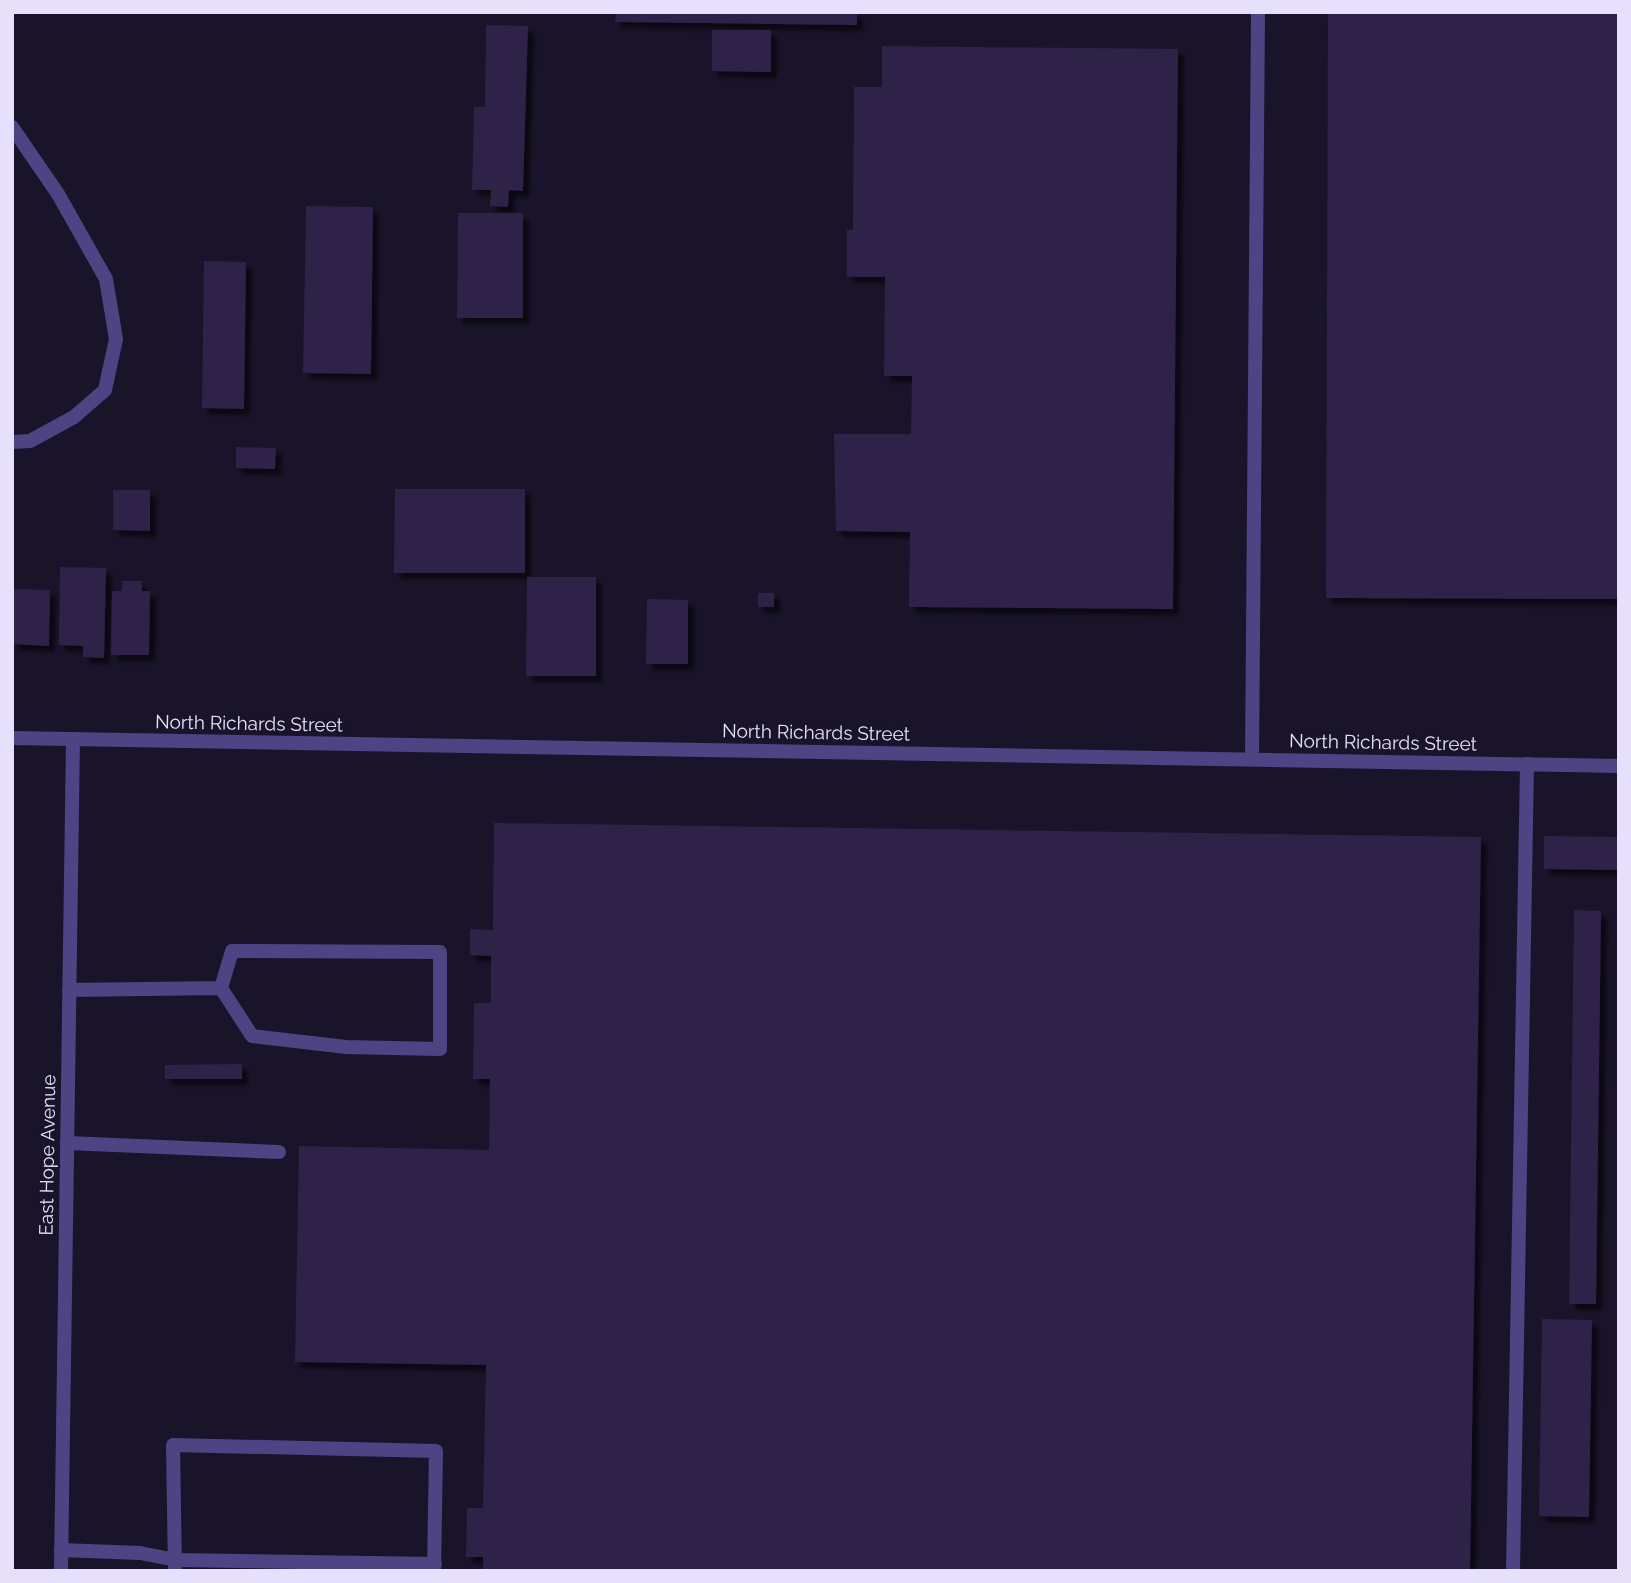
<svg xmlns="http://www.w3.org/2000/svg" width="1631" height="1583" font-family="Raleway,sans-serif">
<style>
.building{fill:#2e2249;filter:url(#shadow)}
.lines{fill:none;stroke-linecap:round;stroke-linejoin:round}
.lane{stroke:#4d4484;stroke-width:14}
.street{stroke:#4d4484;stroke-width:14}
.labels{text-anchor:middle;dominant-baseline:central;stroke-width:5;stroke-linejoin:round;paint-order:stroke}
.street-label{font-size:19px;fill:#e6e0fc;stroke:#1a142a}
</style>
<defs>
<filter id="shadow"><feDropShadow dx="6" dy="6" stdDeviation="2" flood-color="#0009"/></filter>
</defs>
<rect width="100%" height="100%" fill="#1a142a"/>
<g class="building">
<polygon points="616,12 857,12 857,25 615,22"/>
<polygon points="1328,12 1619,12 1619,599 1326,598"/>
<polygon points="486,25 528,26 523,191 509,190 508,207 490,206 491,190 472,190 474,107 485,107"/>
<polygon points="712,30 771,30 771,72 712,71"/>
<polygon points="882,46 1178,49 1173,609 909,607 910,532 836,531 834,434 911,434 912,376 884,376 885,277 847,277 847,230 853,230 854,87 882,87"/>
<polygon points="306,206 373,207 371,374 303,373"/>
<polygon points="458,213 523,213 523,318 457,318"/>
<polygon points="204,261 246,262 244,409 202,408"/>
<polygon points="236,447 276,448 275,469 236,468"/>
<polygon points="395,489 525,489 525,573 394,573"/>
<polygon points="113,490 150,490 150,531 113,530"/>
<polygon points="60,567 106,568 104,658 83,657 83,646 59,645"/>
<polygon points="527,577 596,577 596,676 526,676"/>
<polygon points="122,581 142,581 142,591 150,591 149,655 111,655 112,591 122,591"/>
<polygon points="13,589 50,590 49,646 12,644"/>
<rect x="758" y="593" width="16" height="14"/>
<polygon points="647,599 688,600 688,664 646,664"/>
<polygon points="494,823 1481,837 1470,1571 483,1571 483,1557 466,1557 467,1508 483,1508 486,1365 295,1362 299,1146 489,1150 490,1079 473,1079 474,1003 491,1003 491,956 470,955 470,929 493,930"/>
<polygon points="1544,836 1619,837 1619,870 1544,869"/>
<polygon points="1574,910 1601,911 1596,1304 1569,1304"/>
<polygon points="242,1064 242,1079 165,1079 165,1065"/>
<polygon points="1542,1319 1592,1320 1589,1517 1539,1516"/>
</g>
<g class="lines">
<g class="lane">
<polyline points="12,127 58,194 106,279 116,339 105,390 74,417 30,441 12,442"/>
<polyline points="1252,759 1258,12"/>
<polyline points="69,990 221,988 232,951 440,952 440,1049 346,1047 252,1036 221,988"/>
<polyline points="67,1143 279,1152"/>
<polyline points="61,1550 140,1553 176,1560 435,1564"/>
<polyline points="175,1571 173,1445 436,1451 434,1571"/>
<polyline points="1513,1571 1527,764"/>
</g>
<g class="street">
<polyline points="12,738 1619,766"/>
<polyline points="61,1571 73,739"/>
</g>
</g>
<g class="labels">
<g class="street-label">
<text transform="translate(249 723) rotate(1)">North Richards Street</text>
<text transform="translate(816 732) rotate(1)">North Richards Street</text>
<text transform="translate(1383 742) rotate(1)">North Richards Street</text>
<text transform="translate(47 1155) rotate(-89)">East Hope Avenue</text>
</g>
</g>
<rect width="1631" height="1583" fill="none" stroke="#e6e0fc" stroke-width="28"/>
</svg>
